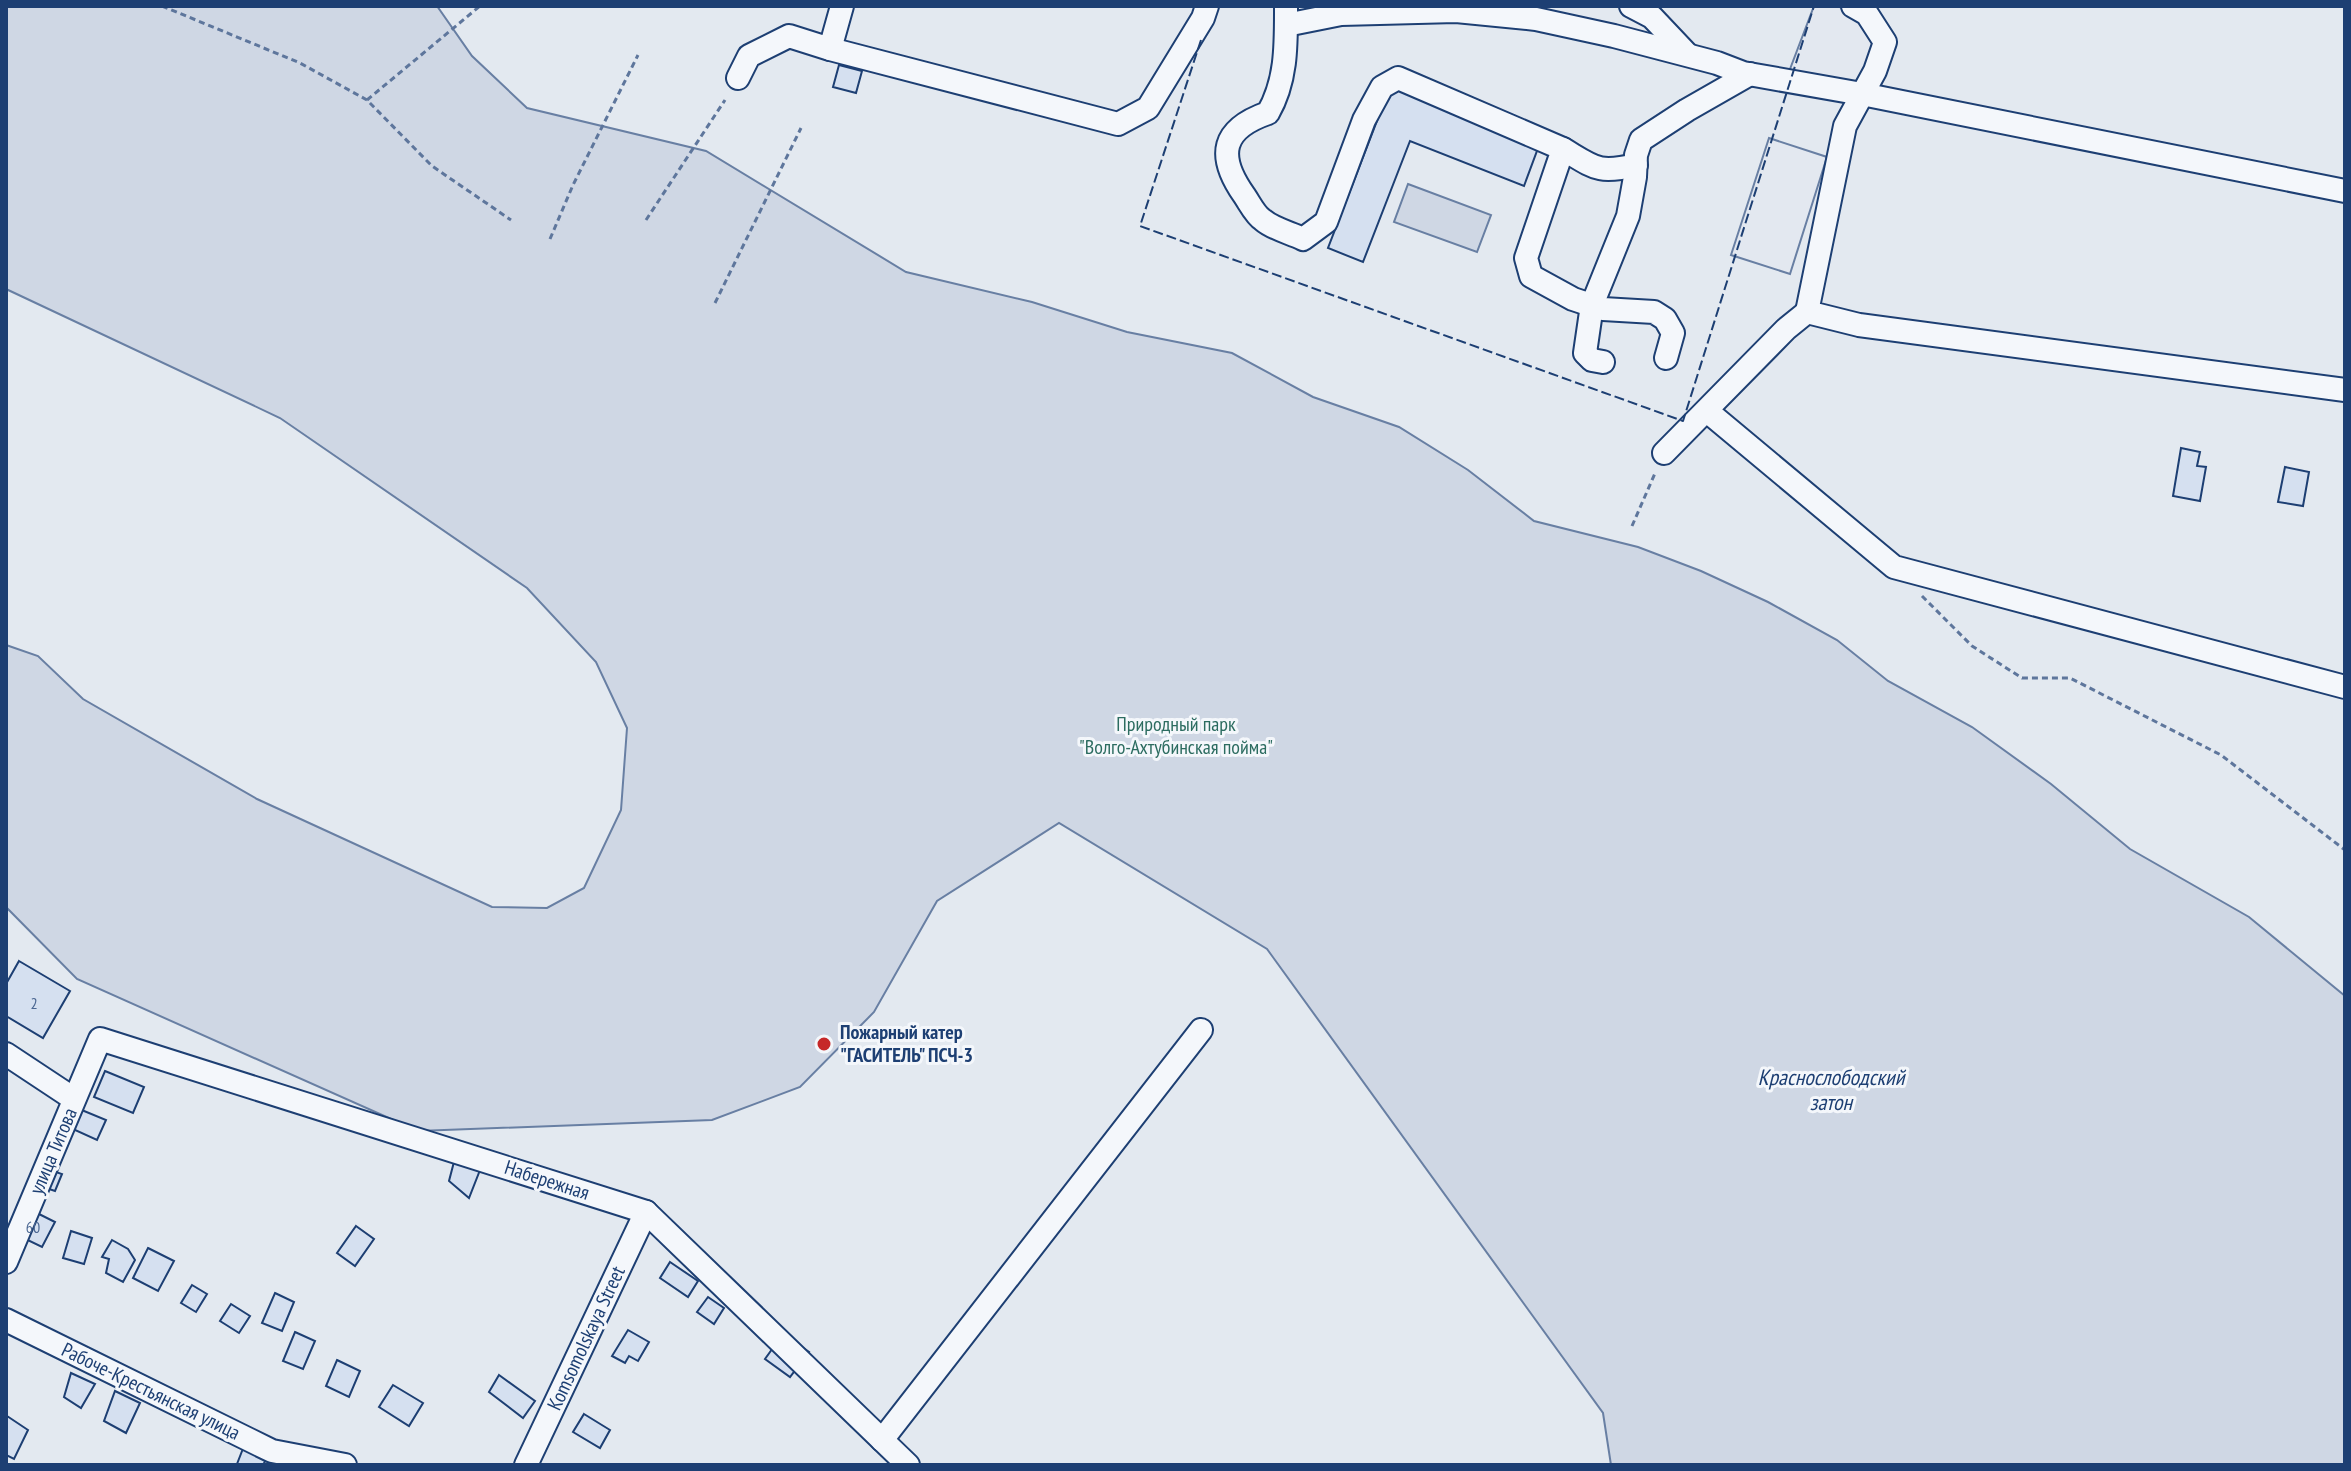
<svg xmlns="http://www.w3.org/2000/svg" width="2351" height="1471" font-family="'PT Sans Narrow',sans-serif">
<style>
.green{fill:#e3e9f0;stroke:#687fa3;stroke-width:2}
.parking{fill:#e3e8f0;stroke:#687fa3;stroke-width:2}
.water{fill:#cfd7e4;stroke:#687fa3;stroke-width:2}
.building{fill:#d5e0f0;stroke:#1d3f73;stroke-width:2}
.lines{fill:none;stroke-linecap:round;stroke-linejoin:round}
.minor-casing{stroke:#1d3f73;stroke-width:26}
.path{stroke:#5e769c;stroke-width:3;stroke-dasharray:6 4;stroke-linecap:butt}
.minor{stroke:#f4f7fb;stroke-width:22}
.fence{stroke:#1d3f73;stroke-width:2;stroke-dasharray:10 4;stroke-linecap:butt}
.poi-dot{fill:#c62828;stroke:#f4f7fb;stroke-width:3}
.labels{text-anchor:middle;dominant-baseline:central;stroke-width:6;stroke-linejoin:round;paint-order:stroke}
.number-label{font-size:16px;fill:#4b6792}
.park-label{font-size:20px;fill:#2c6c60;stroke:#f4f7fb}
.poi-label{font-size:20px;font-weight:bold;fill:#1d3f73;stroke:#f4f7fb;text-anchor:start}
.street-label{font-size:20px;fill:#1d3f73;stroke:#f4f7fb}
.water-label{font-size:22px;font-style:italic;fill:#1d3f73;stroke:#f4f7fb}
</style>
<rect width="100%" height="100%" fill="#f4f7fb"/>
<rect class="green" x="6" y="6" width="2339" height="1459"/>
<g class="parking">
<polygon points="1814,6 1837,6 1861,15 1876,40 1861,91 1787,77"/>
<polygon points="1769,138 1827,157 1790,274 1731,255"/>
</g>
<g class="water">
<polygon points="6,6 437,6 472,56 527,108 706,151 906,272 1032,302 1127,332 1232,353 1313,397 1399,427 1468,470 1534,521 1638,547 1701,571 1768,602 1837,640 1888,681 1972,727 2051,784 2130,849 2249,917 2345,996 2345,1465 1611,1465 1603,1413 1267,949 1059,823 937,901 874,1012 800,1087 712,1120 418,1131 77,979 6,907 6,645 38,656 83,699 257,799 492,907 547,908 584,888 621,810 627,728 596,662 527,588 280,418 6,289"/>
<polygon points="1408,184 1491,215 1477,252 1394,222"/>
</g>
<g class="building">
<polygon points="839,65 862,71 856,93 833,87"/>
<polygon points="1392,82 1541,140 1524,186 1410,141 1363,262 1328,248"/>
<polygon points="2181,448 2200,452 2197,466 2206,467 2200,501 2173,496"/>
<polygon points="2285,467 2309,472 2303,506 2278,502"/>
<polygon points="19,961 70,991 43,1038 6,1016 6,984"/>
<polygon points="105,1071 144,1087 133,1113 94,1097"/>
<polygon points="72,1106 106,1120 97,1140 64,1125"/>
<polygon points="455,1158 480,1170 469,1198 449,1181"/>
<polygon points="41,1167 62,1174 55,1191 34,1184"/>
<polygon points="23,1206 55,1222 42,1247 11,1232"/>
<polygon points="356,1226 374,1239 355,1266 337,1253"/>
<polygon points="71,1231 92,1238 84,1264 63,1258"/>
<polygon points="112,1240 128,1249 135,1260 123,1282 106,1273 109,1259 102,1257"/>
<polygon points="148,1248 174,1261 158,1291 133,1278"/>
<polygon points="670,1262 698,1281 688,1297 660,1278"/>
<polygon points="192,1285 207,1294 196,1312 181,1303"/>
<polygon points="275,1293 294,1302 282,1331 262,1323"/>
<polygon points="708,1297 724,1308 714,1324 697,1312"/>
<polygon points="231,1304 250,1316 239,1333 220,1321"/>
<polygon points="628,1330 649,1342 638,1361 629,1356 625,1363 612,1356"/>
<polygon points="295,1332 315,1341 303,1369 283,1361"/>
<polygon points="783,1334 809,1352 790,1377 765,1359"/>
<polygon points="337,1360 360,1371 349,1397 326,1386"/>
<polygon points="71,1373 95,1384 81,1408 64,1397"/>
<polygon points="499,1375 535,1401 523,1418 489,1392"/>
<polygon points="393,1385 423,1403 409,1426 379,1407"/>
<polygon points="115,1391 140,1403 126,1433 104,1421"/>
<polygon points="584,1414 610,1430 600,1448 573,1432"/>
<polygon points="7,1416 28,1430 14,1459 6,1455"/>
<polygon points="244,1446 268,1456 263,1465 237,1464"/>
</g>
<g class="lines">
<g class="minor-casing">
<g id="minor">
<path d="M1286,6C1286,44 1287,80 1268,113C1222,129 1216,155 1244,195C1249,202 1255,215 1263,220C1273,229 1291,233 1303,239L1326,222L1364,120L1382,87L1398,78L1563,149L1526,258L1531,276L1573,299L1603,309L1654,312L1665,319L1673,333L1666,358"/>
<polyline points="1631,6 1652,17 1687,54"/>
<polyline points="1853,6 1867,14 1885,42 1875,71 1845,126 1807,312 1859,325 2345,390"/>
<polyline points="1286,25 1341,14 1456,11 1536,19 1614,36 1717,63 1743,73 1862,94 2345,191"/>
<polyline points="830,49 1118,124 1148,108 1203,18 1207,6"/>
<polyline points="738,78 749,56 789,36 830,49 842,6"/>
<path d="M1563,149C1595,168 1598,174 1636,165"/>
<polyline points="1603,362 1592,360 1585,353 1592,305 1628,216 1635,177 1636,155 1641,140 1687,110 1750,74"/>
<polyline points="1707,411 1894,567 2345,687"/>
<polyline points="1664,453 1786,329 1807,312"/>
<polyline points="6,1054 74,1099"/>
<polyline points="6,1262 100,1039 646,1212 908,1465"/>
<polyline points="6,1320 272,1451 345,1465"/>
<polyline points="882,1440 1201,1030"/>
<polyline points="526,1465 646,1212"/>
</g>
</g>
<g class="path">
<polyline points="162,6 300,63 367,100 432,166 511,220"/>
<polyline points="367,100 480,6"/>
<polyline points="646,220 725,100"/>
<polyline points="550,239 573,185 638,55"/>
<polyline points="715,303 801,128"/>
<polyline points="1632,526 1656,471"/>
<polyline points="1922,596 1972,646 2022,678 2070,678 2221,755 2345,850"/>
</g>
<use href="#minor" class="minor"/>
<polyline class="fence" points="1201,40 1140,226 1683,421 1814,6"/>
</g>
<circle class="poi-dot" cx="824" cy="1044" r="8"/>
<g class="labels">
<g class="number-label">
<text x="34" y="1003">2</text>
<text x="33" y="1227">60</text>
</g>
<g class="park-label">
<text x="1176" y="724">Природный парк<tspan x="1176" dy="23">"Волго-Ахтубинская пойма"</tspan></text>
</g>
<g class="poi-label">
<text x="840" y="1032">Пожарный катер<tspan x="840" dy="23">"ГАСИТЕЛЬ" ПСЧ-3</tspan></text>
</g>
<g class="street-label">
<text transform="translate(53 1151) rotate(-67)">улица Титова</text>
<text transform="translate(547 1180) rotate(18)">Набережная</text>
<text transform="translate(586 1338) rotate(-65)">Komsomolskaya Street</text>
<text transform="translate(151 1391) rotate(26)">Рабоче-Крестьянская улица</text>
</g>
<g class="water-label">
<text x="1831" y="1077">Краснослободский<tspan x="1831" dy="25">затон</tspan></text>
</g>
</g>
<rect width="2351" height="1471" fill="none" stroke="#1d3f73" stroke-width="16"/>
</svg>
